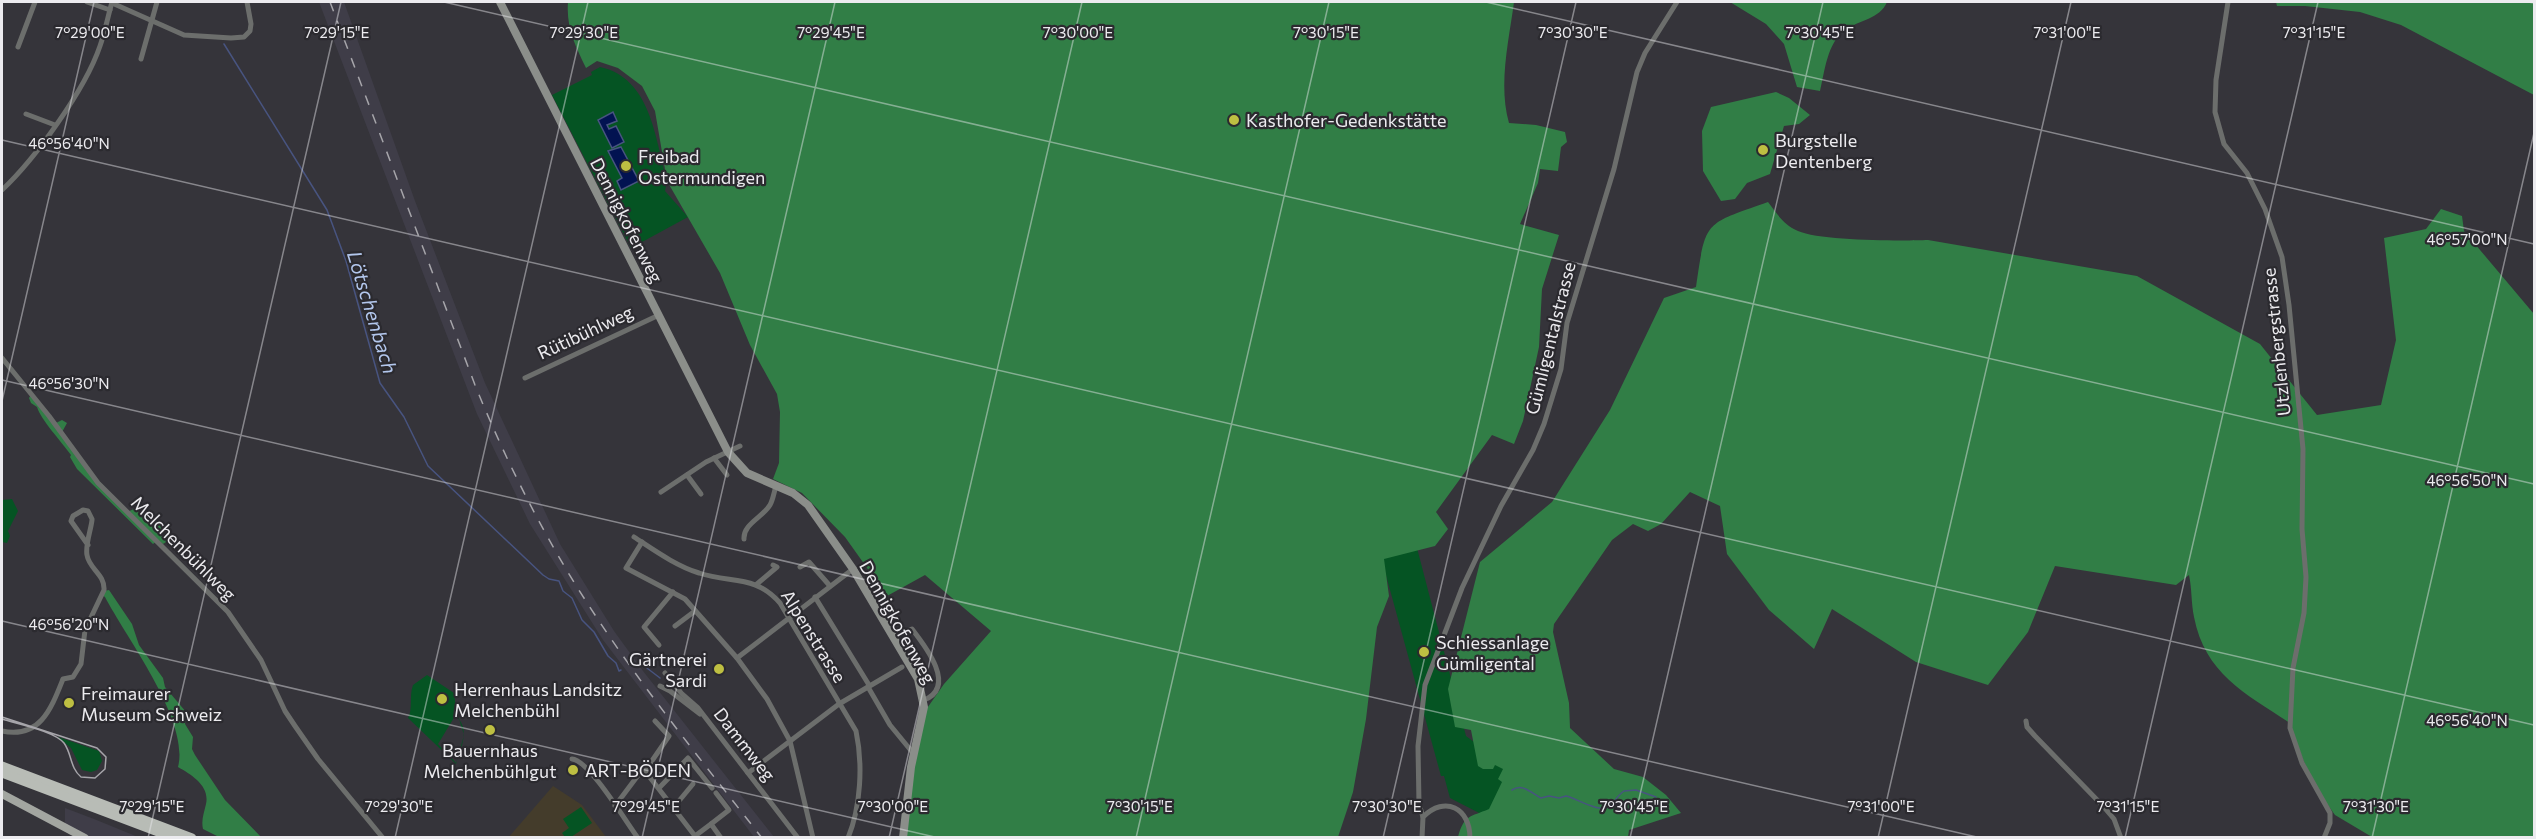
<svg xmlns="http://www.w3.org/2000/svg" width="2536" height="839" font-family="Commissioner,sans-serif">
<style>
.built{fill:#3f3d48}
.education{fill:#443c2b}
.green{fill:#055423;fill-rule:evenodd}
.forest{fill:#317e46}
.water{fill:#021351;stroke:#485480;stroke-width:1.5}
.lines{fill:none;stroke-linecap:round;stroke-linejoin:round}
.stream{stroke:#485480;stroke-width:1.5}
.street{stroke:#6c6e6c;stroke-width:5}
.secondary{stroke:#8b8e8a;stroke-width:8}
.primary{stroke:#a3a6a1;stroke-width:8}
.highway{stroke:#b8bcb6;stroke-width:9}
.tram{stroke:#a6a5aa;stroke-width:1.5}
.rail{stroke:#a6a5aa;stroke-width:1.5;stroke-dasharray:10 10;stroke-linecap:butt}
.ticks{fill:none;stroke:#ecebef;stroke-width:1.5;stroke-opacity:0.45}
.poi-dot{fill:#bebf42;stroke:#2b2a2f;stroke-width:2}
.labels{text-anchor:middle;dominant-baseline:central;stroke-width:4.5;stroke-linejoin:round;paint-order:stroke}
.poi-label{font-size:18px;fill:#ecebef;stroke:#2b2a2f;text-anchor:start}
.street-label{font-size:18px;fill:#ecebef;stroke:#2b2a2f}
.water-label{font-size:20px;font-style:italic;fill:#b3c7ed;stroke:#2b2a2f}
.ticks-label{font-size:15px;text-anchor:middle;fill:#ecebef;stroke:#2b2a2f;stroke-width:4.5;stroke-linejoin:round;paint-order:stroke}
</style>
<rect width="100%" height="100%" fill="#35343a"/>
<g class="built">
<polygon points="319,2 344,2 415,201 485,383 560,544 614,631 643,671 774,837 754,837 603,640 530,524 477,414"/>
<polygon points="65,808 94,819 138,837 90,837 65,825"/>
</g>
<polygon class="education" points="553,786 582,805 606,837 508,838"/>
<g class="green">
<path d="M600,67C651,78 655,138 667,181L665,191L688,217L631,248L552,95L592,75L591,72Z"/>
<polygon points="12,499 18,511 8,531 10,536 7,543 2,542 2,500"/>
<polygon points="1417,548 1466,736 1516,773 1487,817 1450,798 1444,776 1441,776 1381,557"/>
<path d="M427,675L454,693L456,709L464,735L456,764L408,718C413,710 409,695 413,685ZM455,716C471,727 461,749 456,763L438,744Z"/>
<polygon points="58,737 99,751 102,761 97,770 91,772 82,770 71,748"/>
<polygon points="581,807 592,823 571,837 565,837 562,833 569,828 563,819"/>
</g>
<g class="forest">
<path d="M568,2H1514C1509,40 1498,85 1509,123L1536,125L1565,132L1567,142L1561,147L1558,171L1540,169L1538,183L1520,224L1559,235L1542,289L1539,347L1523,421L1514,444L1492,435L1436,512L1448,529L1435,546L1384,559L1389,596L1377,627L1366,719L1353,792L1338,837H903L923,714L944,684L991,631L925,575L887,596L845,537L802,493L773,479L779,463L780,412L777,394L750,345L720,273L667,181L655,111L642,86L618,68L597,61L586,68C575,45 566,27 568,2Z"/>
<path d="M1730,2H1887C1880,19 1859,20 1845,30C1827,43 1825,71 1820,91L1797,87L1784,44L1766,24Z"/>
<polygon points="2276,2 2534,2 2534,95 2401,25 2360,12 2305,6 2277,6"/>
<polygon points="1776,92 1789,98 1810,115 1799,124 1784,126 1770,174 1747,183 1735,199 1721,201 1703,171 1702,131 1711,107"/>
<path d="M1768,202C1777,214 1784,225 1798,231C1820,241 1902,241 1928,240L2137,276L2260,344L2317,415L2381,405L2396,340L2384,238L2426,229L2441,209L2462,216L2464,231L2534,314V837H2372L2335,815L2317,790L2304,762L2291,728V667L2290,723C2246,694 2205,674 2194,617C2191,603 2192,589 2189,575L2176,585L2055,566L2028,632L1988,685L1916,662L1832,609L1814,649L1769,610L1727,554L1720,506L1690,492L1661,524L1648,531L1633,524L1612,540L1554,624L1553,632L1569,703L1570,728L1614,769L1643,777L1666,795L1681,813L1629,830L1628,837H1458C1464,815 1470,817 1489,809L1502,782L1498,779L1503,769L1495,765L1493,769H1483L1478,766L1471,730L1455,727L1448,689L1480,562L1552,502L1610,410L1664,298L1696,287C1706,219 1704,225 1768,202Z"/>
<path d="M31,395L54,424L62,420L67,423L61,434L76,456L127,512L141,506C154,513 165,527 166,542L163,544L158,540L153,544L77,469L70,457L71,455C61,441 41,420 37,407L31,403L29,398Z"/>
<path d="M109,590L132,624L139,645L163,678L165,687L186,712L185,724L193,737L192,749L195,755L225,800L261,837H219L203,829C201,820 204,813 206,804C210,786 192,775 178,767C190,721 127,639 105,597L102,595L104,591Z"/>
</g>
<g class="water">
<polygon points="613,112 617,121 607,125 609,129 616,126 624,142 612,148 598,120"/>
<polygon points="621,147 639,181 621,190 617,181 622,178 608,151"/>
</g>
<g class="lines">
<g class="stream">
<polyline points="224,44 327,210 346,261 380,383 404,417 428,466 543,575 549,579 559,581 563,591 572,598 582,620 594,632 608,656 616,663 619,671 621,670"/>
<polyline points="639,662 660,678"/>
<path d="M1512,790C1523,783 1531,793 1541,798L1549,796L1559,798L1566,796C1577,798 1600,815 1611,805C1615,801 1618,795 1624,791L1636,790L1656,797"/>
</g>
<g class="street">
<polyline points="87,2 110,10"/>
<polyline points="2228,2 2216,80 2215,112 2224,144 2247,173 2265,209 2282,257 2289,305 2303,449 2302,529 2306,577 2304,613 2293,668 2290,728 2302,763 2330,813 2330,823 2324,838"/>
<polyline points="112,3 184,35 231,38 244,37 250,31 251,24 247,2"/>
<polyline points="18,47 35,2"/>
<polyline points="141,59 157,2"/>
<polyline points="26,114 55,125"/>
<path d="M2,190C35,159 85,90 100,46C105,32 108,16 112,2"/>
<polyline points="2,358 49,416 98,483 228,612 261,660 285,711 295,726 318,759 383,838"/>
<polyline points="525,378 659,315"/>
<polyline points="714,458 727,475"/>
<polyline points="687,475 701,494"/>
<polyline points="661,492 706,462 740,446"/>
<path d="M634,537C654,550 676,566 699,573C732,584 754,574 780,603L856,731C863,764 861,806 848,838"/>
<path d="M744,539C743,524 763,517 770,505C773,500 774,492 776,486"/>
<polyline points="642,542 626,568 685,599 737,658 767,699 790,741 813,838"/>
<polyline points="800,567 809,562 830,586"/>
<polyline points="757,584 777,567 773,565"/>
<polyline points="815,597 869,685"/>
<polyline points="675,626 695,611"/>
<path d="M893,637L912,629C926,647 957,687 924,700"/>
<polyline points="659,645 644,627 673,592"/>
<polyline points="737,658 853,569"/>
<polyline points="665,673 682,694 698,708 798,838"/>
<polyline points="660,686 670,691 700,714"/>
<polyline points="868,687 890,725 913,753"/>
<polyline points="2026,721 2027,727 2035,736 2103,806 2114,819 2121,838"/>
<path d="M2,731C40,739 51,709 63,679L73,677L81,664L85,630L104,590C105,574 89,569 87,555C85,545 91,530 92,520V519L88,511L83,510L73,516L71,521L88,545"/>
<path d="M572,759C589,760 626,822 638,838"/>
<polyline points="645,771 695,836 711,824 721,838"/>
<polyline points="748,773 839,704 902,667"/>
<polyline points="659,788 688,758 712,788"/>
<polyline points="615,806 639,774 645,771 669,736 655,721"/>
<polyline points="674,807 693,784"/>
<polyline points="1423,817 1419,804 1418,746 1425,685 1462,588 1501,506 1533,450 1544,424 1561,369 1567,323 1614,169 1637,72 1645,53 1677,2"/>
<polyline points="711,824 729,810 716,793"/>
<path d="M1422,838L1423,817C1445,795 1470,808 1470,838"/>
</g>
<polyline class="secondary" points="500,2 728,452 747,473 793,493 808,505 853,569 918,679 924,707 911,767 903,838"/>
<polyline class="primary" points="2,794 85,838"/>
<g class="highway">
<polyline points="2,766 192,838"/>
<polyline points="2,773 174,838"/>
</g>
<path class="tram" d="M2,717L97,748L106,757L105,769L95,778L81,777C70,768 72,754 64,743C54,731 17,724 2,719"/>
<path class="rail" d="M330,2L475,385C501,449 531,510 566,569C623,664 694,751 762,838"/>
</g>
<path class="ticks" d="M444,2L2534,484M1486,2L2534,244M2528,2L2534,3M2,140L2534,725M2,380L1981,838M2,401L94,2M2,621L939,838M148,838L341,2M395,838L588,2M642,838L835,2M889,838L1082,2M1136,838L1329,2M1383,838L1576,2M1630,838L1823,2M1878,838L2071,2M2125,838L2318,2M2372,838L2534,133"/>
<g class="poi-dot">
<circle cx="1234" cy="120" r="6"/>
<circle cx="1763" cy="150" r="6"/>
<circle cx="626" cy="166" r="6"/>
<circle cx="1424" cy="652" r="6"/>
<circle cx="719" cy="669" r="6"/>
<circle cx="442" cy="699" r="6"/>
<circle cx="69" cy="703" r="6"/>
<circle cx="490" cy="730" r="6"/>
<circle cx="573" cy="770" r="6"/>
</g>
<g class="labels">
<g class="poi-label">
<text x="1246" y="120">Kasthofer-Gedenkstätte</text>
<text x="1775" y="140">Burgstelle<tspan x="1775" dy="21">Dentenberg</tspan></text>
<text x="638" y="156">Freibad<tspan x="638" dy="21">Ostermundigen</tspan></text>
<text x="1436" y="642">Schiessanlage<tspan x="1436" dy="21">Gümligental</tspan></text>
<text x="707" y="659" text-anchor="end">Gärtnerei<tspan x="707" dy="21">Sardi</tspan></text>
<text x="454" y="689">Herrenhaus Landsitz<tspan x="454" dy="21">Melchenbühl</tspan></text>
<text x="81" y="693">Freimaurer<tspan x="81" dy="21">Museum Schweiz</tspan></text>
<text x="490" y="750" text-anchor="middle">Bauernhaus<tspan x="490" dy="21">Melchenbühlgut</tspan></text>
<text x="585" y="770">ART-BÖDEN</text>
</g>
<g class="street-label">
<text transform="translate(627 220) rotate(63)">Dennigkofenweg</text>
<text transform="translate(585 332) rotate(-25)">Rütibühlweg</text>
<text transform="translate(1550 338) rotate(-76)">Gümligentalstrasse</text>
<text transform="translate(2276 342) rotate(-96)">Utzlenbergstrasse</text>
<text transform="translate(184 548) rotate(45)">Melchenbühlweg</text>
<text transform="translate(898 622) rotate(61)">Dennigkofenweg</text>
<text transform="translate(814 636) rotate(58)">Alpenstrasse</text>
<text transform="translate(745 744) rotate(52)">Dammweg</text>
</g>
<g class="water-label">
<text transform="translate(373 312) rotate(73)">Lötschenbach</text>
</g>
</g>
<g class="ticks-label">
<text x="90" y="38">7°29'00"E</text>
<text x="337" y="38">7°29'15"E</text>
<text x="584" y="38">7°29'30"E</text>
<text x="831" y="38">7°29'45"E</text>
<text x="1078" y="38">7°30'00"E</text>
<text x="1326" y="38">7°30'15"E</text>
<text x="1573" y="38">7°30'30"E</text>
<text x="1820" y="38">7°30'45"E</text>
<text x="2067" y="38">7°31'00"E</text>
<text x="2314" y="38">7°31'15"E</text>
<text x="69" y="149">46°56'40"N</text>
<text x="2467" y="245">46°57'00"N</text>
<text x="69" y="389">46°56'30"N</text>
<text x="2467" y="486">46°56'50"N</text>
<text x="69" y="630">46°56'20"N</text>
<text x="2467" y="726">46°56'40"N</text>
<text x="152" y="812">7°29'15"E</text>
<text x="399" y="812">7°29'30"E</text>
<text x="646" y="812">7°29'45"E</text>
<text x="893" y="812">7°30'00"E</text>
<text x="1140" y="812">7°30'15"E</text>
<text x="1387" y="812">7°30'30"E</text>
<text x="1634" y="812">7°30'45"E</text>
<text x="1881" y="812">7°31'00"E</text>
<text x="2128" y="812">7°31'15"E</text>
<text x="2376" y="812">7°31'30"E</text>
</g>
<rect width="2536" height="839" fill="none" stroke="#ecebef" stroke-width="6"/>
</svg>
